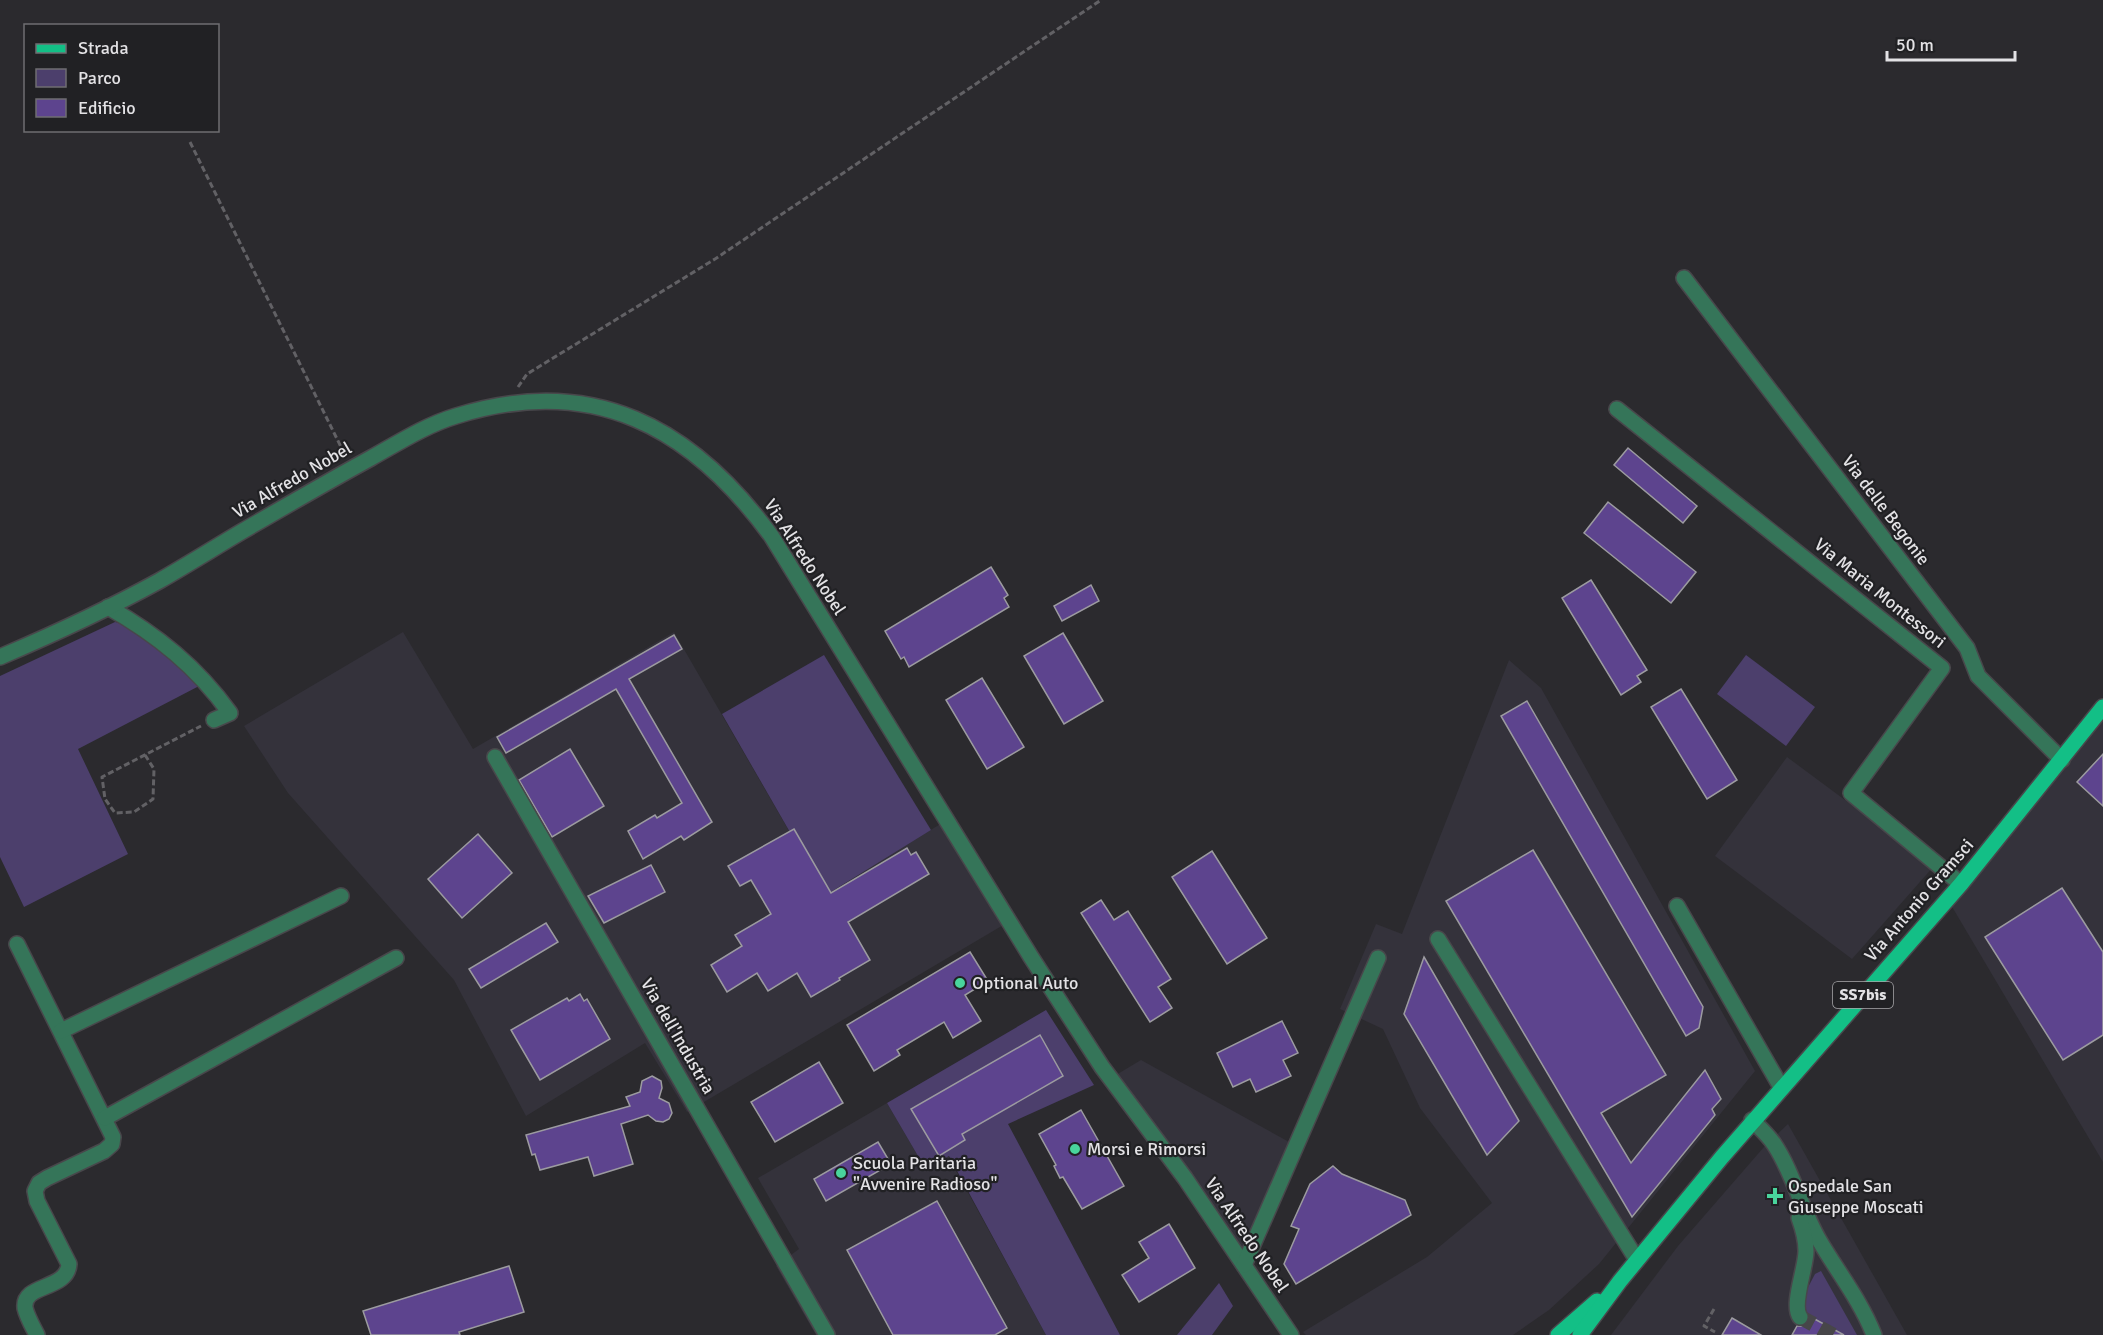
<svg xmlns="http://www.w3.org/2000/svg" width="2103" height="1335" font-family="Signika,sans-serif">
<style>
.built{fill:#34323b}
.green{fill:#4c3f6c}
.building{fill:#5d448e;stroke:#9c9ba0;stroke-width:1.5}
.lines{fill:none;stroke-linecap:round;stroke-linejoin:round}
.minor-tunnel{stroke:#474649;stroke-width:15;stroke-dasharray:15 8;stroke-linecap:butt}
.minor-casing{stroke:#48474b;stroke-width:18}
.major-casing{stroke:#48474b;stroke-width:18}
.path{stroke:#626165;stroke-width:3;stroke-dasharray:6 3;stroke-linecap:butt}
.minor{stroke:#357559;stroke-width:15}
.major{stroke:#13bf86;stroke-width:15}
.poi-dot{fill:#49d49c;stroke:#212124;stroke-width:2}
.labels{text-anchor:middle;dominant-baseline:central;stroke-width:4.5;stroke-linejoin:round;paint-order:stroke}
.shield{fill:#212124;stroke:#a9a8ab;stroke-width:1.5}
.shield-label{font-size:16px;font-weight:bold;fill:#e3e2e5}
.street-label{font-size:18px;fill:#e3e2e5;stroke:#212124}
.poi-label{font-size:18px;fill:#e3e2e5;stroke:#212124;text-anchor:start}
</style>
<rect width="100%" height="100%" fill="#2b2a2e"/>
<g class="built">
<polygon points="403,632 473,749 674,632 826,895 942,823 1005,924 687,1112 645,1043 526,1116 454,980 288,793 244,726"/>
<polygon points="1509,660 1541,688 1755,1071 1599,1264 1549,1310 1513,1335 1306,1335 1303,1332 1427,1257 1492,1203 1420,1108 1383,1029 1340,1009 1376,924 1402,934"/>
<polygon points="2103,717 2103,1162 1951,905"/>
<polygon points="1787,757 1934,866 1852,959 1715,856"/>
<polygon points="1141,1060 1291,1143 1243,1252 1116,1075"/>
<polygon points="887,1103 925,1168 948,1156 1046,1335 816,1335 776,1266 799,1249 758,1178"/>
<polygon points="1788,1124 1907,1335 1611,1335 1678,1246 1764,1147"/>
</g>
<g class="green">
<polygon points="115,622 132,626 201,685 78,749 128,854 24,907 0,857 0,676"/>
<polygon points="824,655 931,830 826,895 722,714"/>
<polygon points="1746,655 1815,707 1786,746 1717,694"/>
<polygon points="1046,1010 1094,1085 1008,1124 1120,1335 1046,1335 949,1156 925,1168 887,1103"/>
<polygon points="1821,1271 1857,1335 1843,1335 1803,1313 1804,1295 1815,1274"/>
<polygon points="1219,1283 1233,1306 1212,1335 1177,1335"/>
</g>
<g class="building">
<polygon points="1628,448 1697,506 1683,523 1614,465"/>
<polygon points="1608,502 1696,572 1671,603 1584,533"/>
<polygon points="991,567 1008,595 1004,598 1009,607 909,667 904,657 901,659 885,631"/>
<polygon points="1591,580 1647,670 1637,676 1641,682 1621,695 1562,598"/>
<polygon points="1091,585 1099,601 1062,621 1054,606"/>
<polygon points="1063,633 1103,701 1064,724 1024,656"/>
<polygon points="674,635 682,649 629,679 712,822 684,840 681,836 643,859 628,831 655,815 657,818 682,803 616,689 506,753 497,737"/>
<polygon points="982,678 1024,747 987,769 946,700"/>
<polygon points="1681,689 1737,780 1707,799 1651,707"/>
<polygon points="1527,701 1703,1007 1699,1028 1686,1036 1501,716"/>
<polygon points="570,749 604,806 552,837 519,780"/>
<polygon points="2103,754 2103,806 2077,782"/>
<polygon points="794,829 831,893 907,848 911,855 916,852 929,874 848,922 870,960 839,978 840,980 811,997 797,973 768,991 757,973 727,992 711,965 742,946 735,935 771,914 751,880 740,886 728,866"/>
<polygon points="478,834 512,873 462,918 428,879"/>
<polygon points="1533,850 1666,1075 1601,1113 1631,1163 1705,1070 1721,1099 1712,1109 1715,1115 1632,1217 1446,901"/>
<polygon points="1212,851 1267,938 1227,964 1172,877"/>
<polygon points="651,865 665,892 604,923 588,896"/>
<polygon points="2062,888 2103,952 2103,1035 2063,1060 1985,937"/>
<polygon points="1101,900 1114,920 1128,911 1171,979 1158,987 1172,1008 1150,1022 1081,913"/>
<polygon points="546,923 558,942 481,988 469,969"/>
<polygon points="970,952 988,981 965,995 981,1021 953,1038 944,1022 897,1050 900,1055 874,1071 847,1025"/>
<polygon points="1424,957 1519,1121 1487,1155 1404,1014"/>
<polygon points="580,994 584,1001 587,999 610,1039 540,1080 511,1030 567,998 569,1001"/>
<polygon points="1282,1021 1298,1053 1283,1060 1291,1076 1256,1092 1250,1079 1233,1087 1217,1053"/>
<polygon points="1040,1035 1063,1076 962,1134 965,1140 939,1156 911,1109"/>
<polygon points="819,1062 843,1103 775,1142 751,1102"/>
<polygon points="652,1076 661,1081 662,1088 659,1098 669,1103 672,1113 669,1119 663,1122 656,1121 648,1115 621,1124 633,1164 594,1176 588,1157 540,1170 535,1154 532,1155 526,1135 630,1106 626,1097 640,1092 642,1081"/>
<polygon points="1081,1110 1124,1186 1082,1209 1063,1177 1060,1178 1054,1166 1056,1165 1039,1134"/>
<polygon points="878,1142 891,1164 826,1201 814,1179"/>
<polygon points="1333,1166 1342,1174 1405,1200 1411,1215 1296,1284 1284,1264 1299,1229 1291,1226 1310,1184"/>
<polygon points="937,1201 1007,1328 995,1335 893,1335 847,1250"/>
<polygon points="1169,1224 1195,1268 1139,1302 1122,1275 1149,1258 1139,1242"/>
<polygon points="509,1266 524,1312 459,1332 460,1335 371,1335 363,1311"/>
<polygon points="1809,1316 1844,1335 1792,1335 1797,1326 1803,1326 1807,1323"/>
<polygon points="1732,1318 1761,1335 1722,1335"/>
</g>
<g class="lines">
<polyline class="minor-tunnel" points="1800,1317 1833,1335"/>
<g class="minor-casing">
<g id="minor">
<polyline points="1684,278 1967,648 1978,676 2062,760"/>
<polyline points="1617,409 1942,668 1851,793 1961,884"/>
<path d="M108,607C157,635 197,667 230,713L214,720"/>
<path d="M0,657C54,634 108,609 159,581C187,565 214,548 241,532C284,507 327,482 371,458C398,443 426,425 456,416C593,373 692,427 772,537L1031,957L1102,1067L1185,1178L1291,1335"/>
<polyline points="495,757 827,1335"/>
<polyline points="1677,906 1781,1087"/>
<polyline points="1438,939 1637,1260"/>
<path d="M17,944L113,1137L112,1144L104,1151L47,1178L39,1183L35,1191L37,1201L69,1264C67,1291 22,1283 25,1308C27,1317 33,1327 37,1335"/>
<polyline points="61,1031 341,896"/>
<polyline points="105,1118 396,958"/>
<path d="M1752,1120C1760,1128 1768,1135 1774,1144C1794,1174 1801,1209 1819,1240C1837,1271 1861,1301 1874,1335"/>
<path d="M1799,1218C1803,1229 1806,1239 1806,1251C1806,1268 1791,1305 1800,1317"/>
<polyline points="1244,1265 1378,958"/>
</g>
</g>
<g class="major-casing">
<g id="major">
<polyline points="1558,1335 1597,1301"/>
<polyline points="1580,1335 1620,1281 1722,1157 1961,884 2103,707"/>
</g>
</g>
<g class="path">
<polyline points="190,142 345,455"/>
<polyline points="518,387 527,374 715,259 1101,0"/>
<polyline points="145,755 154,769 153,799 134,812 115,813 105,799 102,777 201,726"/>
<polyline points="1714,1309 1704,1326 1715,1332"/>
</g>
<use href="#minor" class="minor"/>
<use href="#major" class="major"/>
</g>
<g class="poi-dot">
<circle cx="960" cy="983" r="6"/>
<circle cx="1075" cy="1149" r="6"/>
<circle cx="841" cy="1173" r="6"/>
<path d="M1772 1187h6v6h6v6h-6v6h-6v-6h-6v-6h6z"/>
</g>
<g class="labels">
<rect class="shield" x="1833" y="982" width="60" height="26" rx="4.5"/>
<g class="shield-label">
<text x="1863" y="995">SS7bis</text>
</g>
<g class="street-label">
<text transform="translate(292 480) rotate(-30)">Via Alfredo Nobel</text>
<text transform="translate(1886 510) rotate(53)">Via delle Begonie</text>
<text transform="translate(805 557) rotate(57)">Via Alfredo Nobel</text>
<text transform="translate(1880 593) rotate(39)">Via Maria Montessori</text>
<text transform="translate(1919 900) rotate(-49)">Via Antonio Gramsci</text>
<text transform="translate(678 1036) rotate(60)">Via dell'Industria</text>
<text transform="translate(1247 1235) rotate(56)">Via Alfredo Nobel</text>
</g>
<g class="poi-label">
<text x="972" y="983">Optional Auto</text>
<text x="1087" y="1149">Morsi e Rimorsi</text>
<text x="853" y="1163">Scuola Paritaria<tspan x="853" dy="21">"Avvenire Radioso"</tspan></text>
<text x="1788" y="1186">Ospedale San<tspan x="1788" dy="21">Giuseppe Moscati</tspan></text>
</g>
</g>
<rect x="24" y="24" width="195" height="108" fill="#212124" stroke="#6f6e71" stroke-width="1.5"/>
<rect x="36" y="44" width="30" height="9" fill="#13bf86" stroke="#6f6e71" stroke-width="1.5"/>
<text x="78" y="54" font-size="18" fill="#e3e2e5">Strada</text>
<rect x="36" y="69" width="30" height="18" fill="#4c3f6c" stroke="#6f6e71" stroke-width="1.5"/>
<text x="78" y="84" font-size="18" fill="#e3e2e5">Parco</text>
<rect x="36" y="99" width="30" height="18" fill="#5d448e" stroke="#6f6e71" stroke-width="1.5"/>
<text x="78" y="114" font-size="18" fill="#e3e2e5">Edificio</text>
<path d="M1887 51v9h128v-9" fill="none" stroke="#e3e2e5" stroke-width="3"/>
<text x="1896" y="51" font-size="18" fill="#e3e2e5" stroke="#212124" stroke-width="4.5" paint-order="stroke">50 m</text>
</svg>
